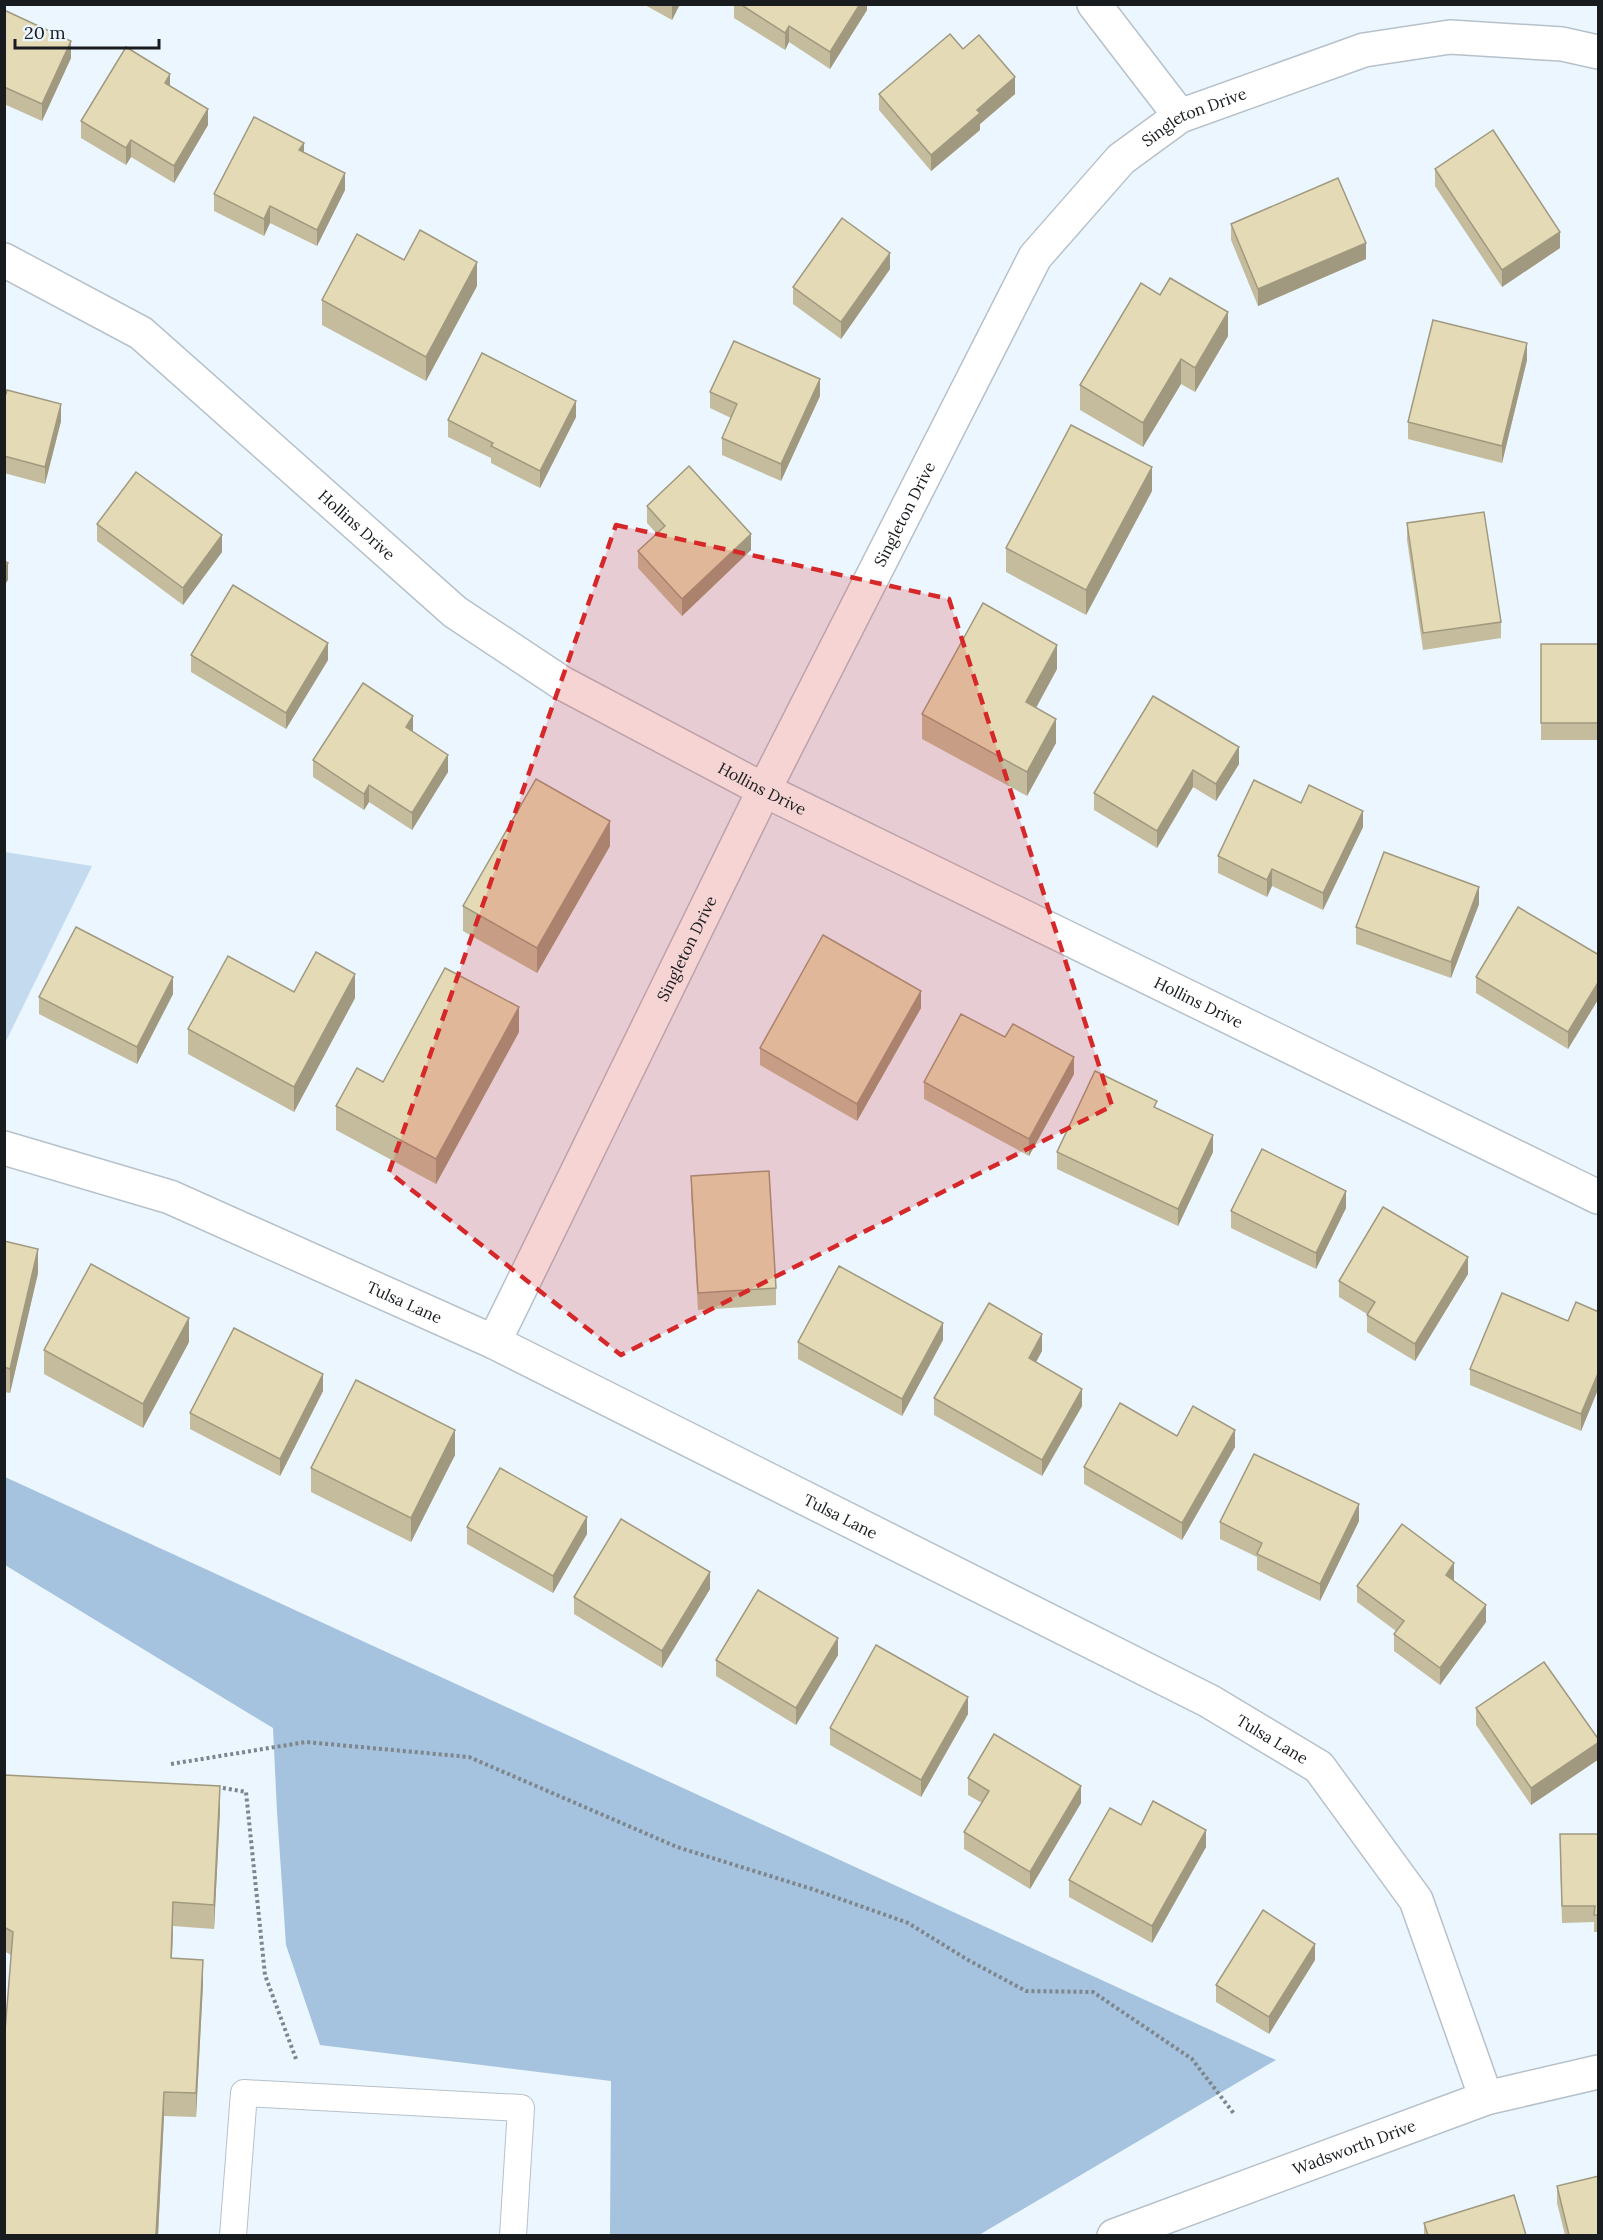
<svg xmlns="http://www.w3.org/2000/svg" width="1603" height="2240" font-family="Lora,serif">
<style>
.green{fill:#c3daef}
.forest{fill:#a5c3de}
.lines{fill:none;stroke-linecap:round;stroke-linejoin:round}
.service-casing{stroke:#b7c1ca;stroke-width:28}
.minor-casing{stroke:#b7c1ca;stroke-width:36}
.path{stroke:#7e858b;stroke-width:4;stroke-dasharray:3 3;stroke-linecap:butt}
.service{stroke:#fff;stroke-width:26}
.minor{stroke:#fff;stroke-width:33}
.wall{fill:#c4bc9d}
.shaded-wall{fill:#a0997f}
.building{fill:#e4dbb6;stroke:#a0997f;stroke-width:1.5}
.marked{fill:#d62828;fill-opacity:0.2;stroke:#d62828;stroke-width:4.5;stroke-dasharray:12 8;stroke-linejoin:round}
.labels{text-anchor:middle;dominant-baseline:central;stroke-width:6;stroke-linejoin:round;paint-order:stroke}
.street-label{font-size:16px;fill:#181c1f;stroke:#ebf6ff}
</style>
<rect width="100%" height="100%" fill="#ebf6ff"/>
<polygon class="green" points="5,852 92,866 5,1043 4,852"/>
<polygon class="forest" points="4,1477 5,1477 1276,2060 979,2235 610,2235 611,2081 320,2045 286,1945 277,1811 273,1728 5,1565"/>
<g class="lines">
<g class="service-casing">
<polyline id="service" points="233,2236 244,2093 521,2108 513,2236"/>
</g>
<g class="minor-casing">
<g id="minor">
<polyline points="1094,4 1180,116"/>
<path id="s1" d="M4,260L141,333L455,612L562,683L764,790L1598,1197"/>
<path id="s2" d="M4,1148L170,1197L494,1342L1209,1701L1319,1767L1416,1900L1486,2098"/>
<path id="s3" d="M494,1342L764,790L1035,257L1121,159L1180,116L1364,50L1450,37L1562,44L1598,52"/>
<path id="s4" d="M1114,2236L1486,2098L1598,2072"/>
</g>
</g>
<g class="path">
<polyline points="171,1764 306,1742 469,1757 677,1847 812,1889 908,1923 968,1960 1026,1991 1093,1992 1192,2059 1235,2115"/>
<polyline points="217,1787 246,1792 265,1975 296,2059"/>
</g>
<use href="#service" class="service"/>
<use href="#minor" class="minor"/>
</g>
<g class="wall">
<polygon points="643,4 680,4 672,20"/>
<polygon points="734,4 867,4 867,10 830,69 789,42 785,50 734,18"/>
<polygon points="4,10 71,58 42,121 4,104"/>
<polygon points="963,49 1015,94 980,124 980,130 931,171 879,110 879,94"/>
<polygon points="170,86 208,125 174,183 131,157 126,165 81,138 81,121"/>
<polygon points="304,153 345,190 317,246 270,223 264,236 214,211 214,194"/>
<polygon points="1435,169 1560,248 1502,287 1435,186"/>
<polygon points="1231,224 1366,259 1258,306 1231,240"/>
<polygon points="404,260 477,286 426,381 322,325 322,300"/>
<polygon points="890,269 841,339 793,304 793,287"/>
<polygon points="1228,336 1195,392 1181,384 1143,447 1080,410 1080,385"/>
<polygon points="1527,360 1502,463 1408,439 1408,422"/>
<polygon points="710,392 820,396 781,481 722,455 722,438 731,418 710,408"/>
<polygon points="4,394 61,421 45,484 4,473"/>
<polygon points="576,417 540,488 491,463 491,458 448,437 448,420"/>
<polygon points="1152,491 1086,615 1006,572 1006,548"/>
<polygon points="647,506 751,550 682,616 638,568 638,551 657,534 647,523"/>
<polygon points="1407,523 1501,622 1501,638 1423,650 1407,540"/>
<polygon points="97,524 222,552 183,605 97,541"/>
<rect x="1541" y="644" width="58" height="96"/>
<polygon points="191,655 328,660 286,729 191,672"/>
<polygon points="1057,669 1036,708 1056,743 1027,796 922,739 922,714"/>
<polygon points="1153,696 1239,764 1216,801 1193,787 1157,848 1094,810 1094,793"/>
<polygon points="413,732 448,772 412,830 369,802 364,810 313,777 313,760"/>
<polygon points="1301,803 1363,827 1323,910 1272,886 1267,897 1218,873 1218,856"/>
<polygon points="610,846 537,973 463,931 463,906"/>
<polygon points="1479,904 1451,978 1356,944 1356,927"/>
<polygon points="1599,955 1599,998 1568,1049 1476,993 1476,977"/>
<polygon points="294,992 355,998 294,1112 188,1054 188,1029"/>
<polygon points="173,994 137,1064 39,1014 39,997"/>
<polygon points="921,1008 857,1121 760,1065 760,1048"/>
<polygon points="519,1032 436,1184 336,1130 336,1106 383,1082"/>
<polygon points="1074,1074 1029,1156 924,1099 924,1082"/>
<polygon points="1157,1109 1213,1152 1178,1226 1057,1169 1057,1152"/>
<polygon points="691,1176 776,1288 776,1305 698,1310 691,1192"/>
<polygon points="1346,1208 1316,1269 1231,1228 1231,1211"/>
<polygon points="4,1241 38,1273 10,1393 4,1392"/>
<polygon points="1468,1274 1415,1361 1367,1332 1367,1314 1339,1297 1339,1281"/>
<polygon points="1599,1312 1599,1387 1581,1431 1470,1385 1470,1369 1568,1321"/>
<polygon points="943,1340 902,1416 798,1359 798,1342"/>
<polygon points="189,1342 143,1428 44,1374 44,1350"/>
<polygon points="1042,1351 1036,1362 1082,1406 1042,1476 934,1415 934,1398"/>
<polygon points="323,1391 280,1476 190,1429 190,1413"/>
<polygon points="1177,1436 1235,1447 1182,1540 1084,1484 1084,1467"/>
<polygon points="455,1455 411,1542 311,1492 311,1468"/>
<polygon points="1359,1521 1320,1601 1257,1570 1257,1557 1220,1539 1220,1522"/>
<polygon points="467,1527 587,1534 553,1593 467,1544"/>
<polygon points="1454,1580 1454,1581 1486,1622 1440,1685 1394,1651 1394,1634 1396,1631 1357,1602 1357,1586"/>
<polygon points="710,1589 662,1668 574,1614 574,1597"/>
<polygon points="838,1655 796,1725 716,1676 716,1660"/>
<polygon points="1476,1708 1599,1740 1599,1759 1531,1805 1476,1725"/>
<polygon points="968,1714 921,1797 830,1745 830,1728"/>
<polygon points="4,1775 220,1811 214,1929 173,1926 172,1958 203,1984 196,2117 164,2116 158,2235 4,2235 11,1955 4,1951"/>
<polygon points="968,1778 1081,1803 1030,1889 964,1849 964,1832 982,1803 968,1795"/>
<polygon points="1141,1825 1206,1847 1152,1943 1069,1897 1069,1880"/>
<polygon points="1599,1834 1599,1932 1594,1932 1594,1922 1562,1923 1560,1851"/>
<polygon points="1315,1960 1269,2034 1216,2002 1216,1985"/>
<polygon points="1557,2186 1599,2235 1565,2235 1557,2203"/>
<polygon points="1424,2223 1526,2235 1424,2235"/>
</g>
<g class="shaded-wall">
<polygon points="672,4 680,4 672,20"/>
<polygon points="860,4 867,4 867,10 830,69 830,52"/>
<polygon points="789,26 789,42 785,50 785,33"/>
<polygon points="71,41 71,58 42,121 42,104"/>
<polygon points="170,74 170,91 165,83"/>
<polygon points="1015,77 1015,94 980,124 980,130 931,171 931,155 977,110"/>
<polygon points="208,109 208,125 174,183 174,166"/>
<polygon points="131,140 131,157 126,165 126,148"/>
<polygon points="304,143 304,160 299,150"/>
<polygon points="345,173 345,190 317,246 317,230"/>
<polygon points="270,206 270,223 264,236 264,219"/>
<polygon points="1560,232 1560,248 1502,287 1502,270"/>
<polygon points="1366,243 1366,259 1258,306 1258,289"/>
<polygon points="890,253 890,269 841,339 841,322"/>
<polygon points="477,262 477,286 426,381 426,357"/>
<polygon points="1228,312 1228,336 1195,392 1195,368"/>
<polygon points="1527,343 1527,360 1502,463 1502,446"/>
<polygon points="1181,359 1181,384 1143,447 1143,423"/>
<polygon points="820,379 820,396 781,481 781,464"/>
<polygon points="576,401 576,417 540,488 540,471"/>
<polygon points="61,404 61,421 45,484 45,467"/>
<polygon points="1152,467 1152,491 1086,615 1086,590"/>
<polygon points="751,534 751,550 682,616 682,599"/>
<polygon points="222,535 222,552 183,605 183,588"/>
<polygon points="8,563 8,580 4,586 4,569"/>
<polygon points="328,643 328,660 286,729 286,713"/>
<polygon points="1057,645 1057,669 1026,726 1026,702"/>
<polygon points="413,716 413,733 406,727"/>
<polygon points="1056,719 1056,743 1027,796 1027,772"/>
<polygon points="1239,747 1239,764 1216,801 1216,784"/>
<polygon points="448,755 448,772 412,830 412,813"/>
<polygon points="1193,770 1193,787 1157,848 1157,831"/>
<polygon points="369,785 369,802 364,810 364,794"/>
<polygon points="1363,811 1363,827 1323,910 1323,893"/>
<polygon points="610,821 610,846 537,973 537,948"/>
<polygon points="1272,869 1272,886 1267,897 1267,880"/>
<polygon points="1479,887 1479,904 1451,978 1451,962"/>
<polygon points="355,974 355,998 294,1112 294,1087"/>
<polygon points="173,977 173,994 137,1064 137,1047"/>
<polygon points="1599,981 1599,998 1568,1049 1568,1032"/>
<polygon points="921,991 921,1008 857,1121 857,1104"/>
<polygon points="519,1007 519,1032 436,1184 436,1159"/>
<polygon points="1074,1057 1074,1074 1029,1156 1029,1139"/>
<polygon points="1213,1135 1213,1152 1178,1226 1178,1209"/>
<polygon points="1346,1191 1346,1208 1316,1269 1316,1253"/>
<polygon points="38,1249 38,1273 10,1393 10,1369"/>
<polygon points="1468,1257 1468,1274 1415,1361 1415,1344"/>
<polygon points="189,1318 189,1342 143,1428 143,1404"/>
<polygon points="943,1323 943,1340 902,1416 902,1399"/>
<polygon points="1042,1334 1042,1351 1029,1375 1029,1358"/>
<polygon points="1599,1371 1599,1387 1581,1431 1581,1414"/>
<polygon points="323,1374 323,1391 280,1476 280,1459"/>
<polygon points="1082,1389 1082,1406 1042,1476 1042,1460"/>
<polygon points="455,1430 455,1455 411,1542 411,1518"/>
<polygon points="1235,1430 1235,1447 1182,1540 1182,1523"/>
<polygon points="1359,1504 1359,1521 1320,1601 1320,1584"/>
<polygon points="587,1517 587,1534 553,1593 553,1576"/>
<polygon points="1454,1563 1454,1580 1446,1592 1446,1575"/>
<polygon points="710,1572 710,1589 662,1668 662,1651"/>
<polygon points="1486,1605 1486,1622 1440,1685 1440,1668"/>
<polygon points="838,1638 838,1655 796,1725 796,1708"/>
<polygon points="968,1697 968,1714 921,1797 921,1780"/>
<polygon points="1599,1742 1599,1759 1531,1805 1531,1788"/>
<polygon points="220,1786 220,1811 214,1929 214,1905"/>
<polygon points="1081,1786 1081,1803 1030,1889 1030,1872"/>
<polygon points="1206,1830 1206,1847 1152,1943 1152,1926"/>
<polygon points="173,1902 173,1926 171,1982 171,1958"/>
<polygon points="1315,1944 1315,1960 1269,2034 1269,2017"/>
<polygon points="203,1960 203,1984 196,2117 196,2093"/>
<polygon points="164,2092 164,2116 158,2235 156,2235"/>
</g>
<g class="building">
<polygon points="740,4 860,4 830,52 789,26 785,33"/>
<polygon points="4,10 71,41 42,104 4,87"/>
<polygon points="950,34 963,49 979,35 1015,77 977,110 980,113 931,155 879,94"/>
<polygon points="126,47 170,74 165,83 208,109 174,166 131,140 126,148 81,121"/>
<polygon points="254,117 304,143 299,150 345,173 317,230 270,206 264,219 214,194"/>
<polygon points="1493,130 1560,232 1502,270 1435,169"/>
<polygon points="1338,178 1366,243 1258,289 1231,224"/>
<polygon points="842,218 890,253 841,322 793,287"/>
<polygon points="420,230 477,262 426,357 322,300 357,234 404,260"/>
<polygon points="1170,278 1228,312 1195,368 1181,359 1143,423 1080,385 1141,283 1160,295"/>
<polygon points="1433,320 1527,343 1502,446 1408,422"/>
<polygon points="734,341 820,379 781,464 722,438 737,404 710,392"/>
<polygon points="482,353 576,401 540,471 491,446 493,443 448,420"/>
<polygon points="7,390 61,404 45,467 4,456 4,394 6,394"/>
<polygon points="1071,425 1152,467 1086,590 1006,548"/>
<polygon points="689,466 751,534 682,599 638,551 665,526 647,506"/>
<polygon points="136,472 222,535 183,588 97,524"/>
<polygon points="1484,512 1501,622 1423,633 1407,523"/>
<polygon points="4,561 8,563 4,569"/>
<polygon points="233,585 328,643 286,713 191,655"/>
<polygon points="983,603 1057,645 1026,702 1056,719 1027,772 922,714"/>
<rect x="1541" y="644" width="58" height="79"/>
<polygon points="363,683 413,716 406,727 448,755 412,813 369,785 364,794 313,760"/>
<polygon points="1153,696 1239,747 1216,784 1193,770 1157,831 1094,793"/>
<polygon points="536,779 610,821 537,948 463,906"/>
<polygon points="1254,780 1301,803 1309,785 1363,811 1323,893 1272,869 1267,880 1218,856"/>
<polygon points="1384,852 1479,887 1451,962 1356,927"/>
<polygon points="1518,907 1599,955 1599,981 1568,1032 1476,977"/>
<polygon points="76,927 173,977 137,1047 39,997"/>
<polygon points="823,935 921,991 857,1104 760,1048"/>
<polygon points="316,952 355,974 294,1087 188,1029 228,956 294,992"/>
<polygon points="445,968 519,1007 436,1159 336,1106 357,1068 383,1082"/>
<polygon points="961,1014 1005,1037 1013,1024 1074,1057 1029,1139 924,1082"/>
<polygon points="1095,1071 1157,1101 1154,1107 1213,1135 1178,1209 1057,1152"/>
<polygon points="1262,1149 1346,1191 1316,1253 1231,1211"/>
<polygon points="769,1171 776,1288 698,1293 691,1176"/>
<polygon points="1383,1207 1468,1257 1415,1344 1367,1315 1375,1302 1339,1281"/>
<polygon points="4,1241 38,1249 10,1369 4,1367"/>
<polygon points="91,1264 189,1318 143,1404 44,1350"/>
<polygon points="839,1266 943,1323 902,1399 798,1342"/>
<polygon points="1502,1293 1568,1321 1576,1302 1599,1312 1599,1371 1581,1414 1470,1369"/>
<polygon points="989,1303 1042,1334 1029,1358 1082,1389 1042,1460 934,1398"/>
<polygon points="234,1328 323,1374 280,1459 190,1413"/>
<polygon points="356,1380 455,1430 411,1518 311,1468"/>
<polygon points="1120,1403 1177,1436 1193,1406 1235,1430 1182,1523 1084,1467"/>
<polygon points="1254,1454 1359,1504 1320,1584 1257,1554 1262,1543 1220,1522"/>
<polygon points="500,1468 587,1517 553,1576 467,1527"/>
<polygon points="621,1519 710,1572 662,1651 574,1597"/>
<polygon points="1402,1524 1454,1563 1446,1575 1486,1605 1440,1668 1394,1634 1404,1621 1357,1586"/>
<polygon points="758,1590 838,1638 796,1708 716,1660"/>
<polygon points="876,1645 968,1697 921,1780 830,1728"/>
<polygon points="1544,1662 1599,1740 1599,1742 1531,1788 1476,1708"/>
<polygon points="994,1734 1081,1786 1030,1872 964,1832 989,1791 968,1778"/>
<polygon points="4,1775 220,1786 214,1905 173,1902 171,1958 203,1960 196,2093 164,2092 156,2235 4,2235 4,2044 13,1932 4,1927"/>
<polygon points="1153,1801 1206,1830 1152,1926 1069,1880 1110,1808 1141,1825"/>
<polygon points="1560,1834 1599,1834 1599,1915 1594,1915 1595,1906 1562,1906"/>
<polygon points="1263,1910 1315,1944 1269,2017 1216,1985"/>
<polygon points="1599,2176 1599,2235 1569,2235 1557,2186"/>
<polygon points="1514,2195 1526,2235 1428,2235 1424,2223"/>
</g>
<path class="marked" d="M616,525L949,599L1112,1106L621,1355L389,1172Z"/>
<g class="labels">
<g class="street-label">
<text stroke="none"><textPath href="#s3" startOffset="1428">Singleton Drive</textPath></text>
<text stroke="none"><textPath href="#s3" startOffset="924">Singleton Drive</textPath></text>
<text stroke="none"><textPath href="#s1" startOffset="444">Hollins Drive</textPath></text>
<text stroke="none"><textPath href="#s1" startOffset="930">Hollins Drive</textPath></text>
<text stroke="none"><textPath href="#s3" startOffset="438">Singleton Drive</textPath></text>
<text stroke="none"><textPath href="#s1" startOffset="1416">Hollins Drive</textPath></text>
<text stroke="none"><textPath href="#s2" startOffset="430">Tulsa Lane</textPath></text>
<text stroke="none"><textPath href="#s2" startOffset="916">Tulsa Lane</textPath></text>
<text stroke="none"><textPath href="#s2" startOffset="1402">Tulsa Lane</textPath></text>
<text stroke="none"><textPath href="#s4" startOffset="256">Wadsworth Drive</textPath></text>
</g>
</g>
<rect width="1603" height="2240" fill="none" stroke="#181c1f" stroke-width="12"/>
<path d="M15 39v9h144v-9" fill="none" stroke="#181c1f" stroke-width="3"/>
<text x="24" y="39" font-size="18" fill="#181c1f" stroke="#ebf6ff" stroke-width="4.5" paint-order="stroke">20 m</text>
</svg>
